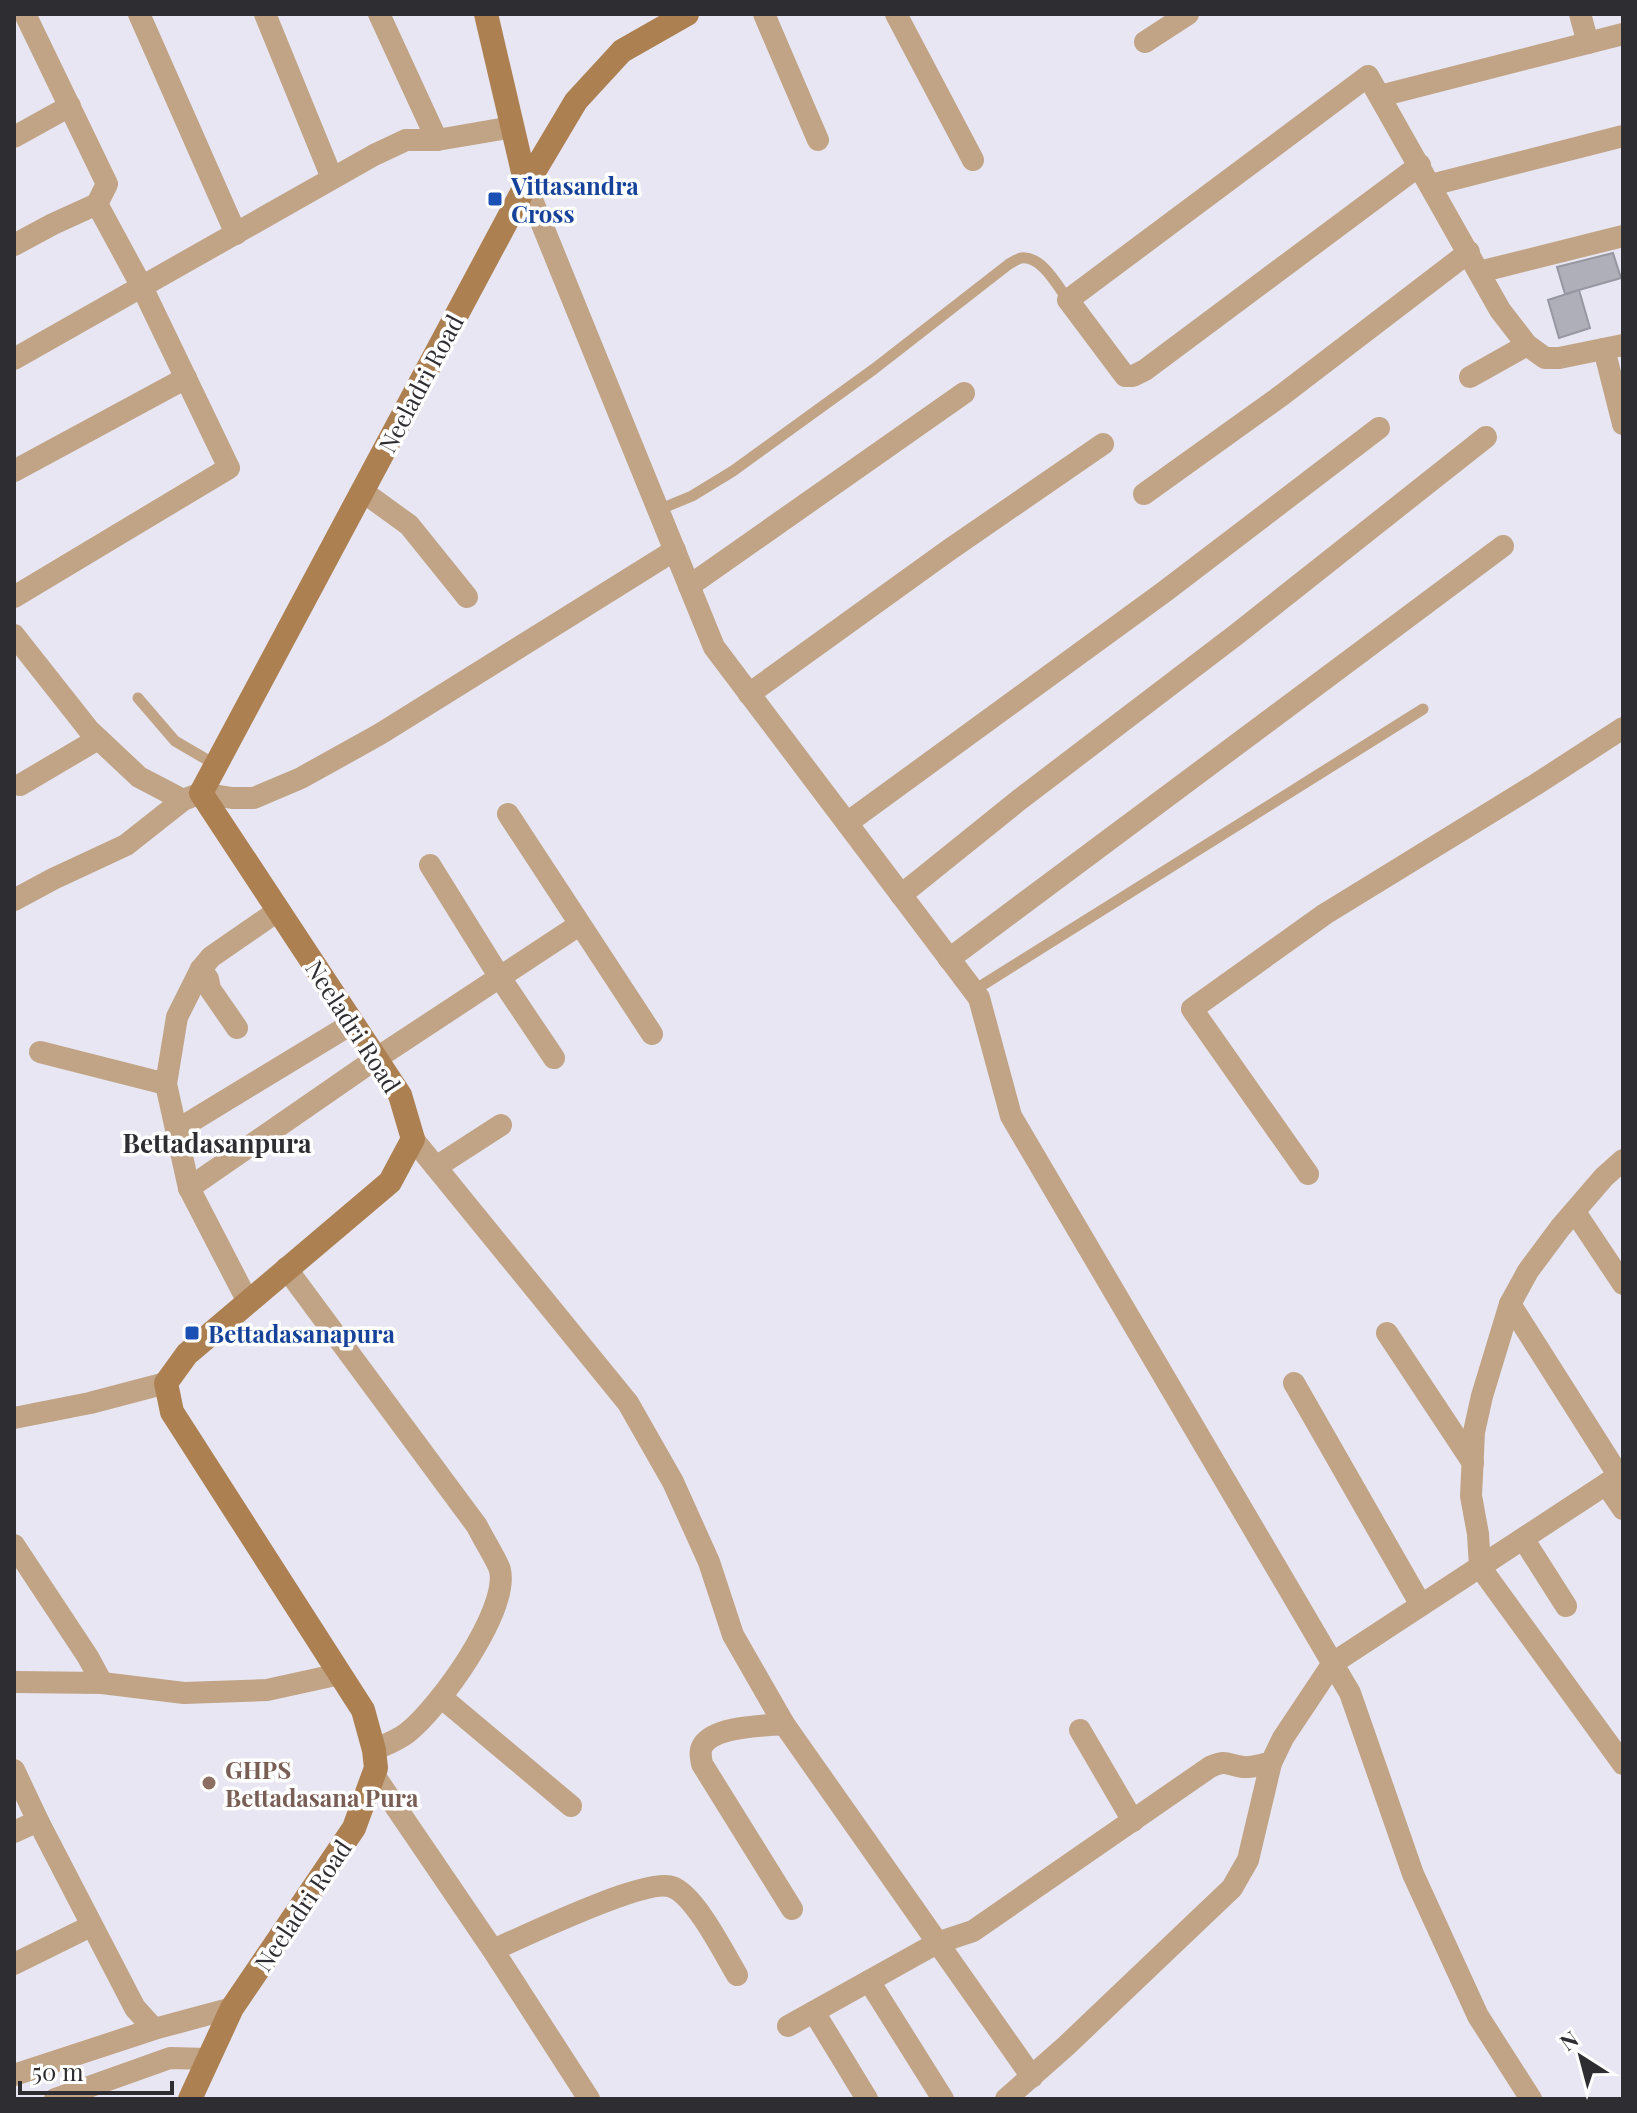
<svg xmlns="http://www.w3.org/2000/svg" width="1637" height="2113" font-family="'Playfair Display',serif">
<style>
.building{fill:#afafba;stroke:#9797a2;stroke-width:2}
.lines{fill:none;stroke-linecap:round;stroke-linejoin:round}
.lane{stroke:#c1a385;stroke-width:11}
.street{stroke:#c1a385;stroke-width:22}
.secondary{stroke:#ad8052;stroke-width:24}
.transit-dot{fill:#1a4fb4;stroke:#fff;stroke-width:3}
.education-dot{fill:#8d6e63;stroke:#fff;stroke-width:3}
.labels{text-anchor:middle;dominant-baseline:central;stroke-width:7;stroke-linejoin:round;paint-order:stroke}
.transit-label{font-size:24px;font-weight:bold;fill:#164399;stroke:#fff;text-anchor:start}
.street-label{font-size:24px;fill:#2e2e32;stroke:#fff}
.education-label{font-size:24px;font-weight:bold;fill:#785e54;stroke:#fff;text-anchor:start}
.neighbourhood-label{font-size:26px;font-weight:bold;fill:#2e2e32;stroke:#fff}
</style>
<rect width="100%" height="100%" fill="#e7e6f2"/>
<g class="building">
<polygon points="1613,253 1621,278 1565,294 1557,267"/>
<polygon points="1579,290 1590,328 1559,338 1548,300"/>
</g>
<g class="lines">
<g class="lane">
<path d="M658,510L692,496L733,471L874,369L1009,264C1013,262 1017,259 1021,258C1042,255 1058,287 1068,300"/>
<polyline points="138,698 175,741 216,765"/>
<polyline points="973,991 1423,709"/>
</g>
<g class="street">
<polyline points="25,14 107,184 97,204"/>
<polyline points="139,14 236,234"/>
<polyline points="265,14 332,178"/>
<polyline points="379,14 437,140"/>
<polyline points="764,14 818,140"/>
<polyline points="896,14 973,160"/>
<polyline points="1580,14 1588,43"/>
<polyline points="1145,42 1188,14"/>
<polyline points="1380,96 1623,34"/>
<polyline points="14,137 70,106"/>
<polyline points="1420,165 1145,370 1133,376 1125,376 1068,300 1368,76 1500,310 1527,345 1545,358 1559,358 1623,345"/>
<polyline points="526,185 714,647 979,998 1011,1116 1350,1693 1413,1874 1478,2016 1531,2099"/>
<polyline points="1431,185 1623,136"/>
<polyline points="14,245 53,224 97,204 142,287 229,468 14,597"/>
<polyline points="1479,272 1623,236"/>
<polyline points="1604,349 1623,424"/>
<polyline points="14,359 374,155 406,140 437,140 513,127"/>
<polyline points="1470,377 1527,345"/>
<polyline points="14,471 186,378"/>
<polyline points="362,491 409,525 467,597"/>
<polyline points="1144,494 1282,395 1469,252"/>
<polyline points="689,586 964,393"/>
<polyline points="14,635 89,730 139,777 183,800"/>
<polyline points="749,694 949,550 1103,444"/>
<polyline points="20,785 98,739"/>
<polyline points="508,814 652,1034"/>
<polyline points="847,823 1164,592 1379,428"/>
<polyline points="430,865 499,976 554,1058"/>
<polyline points="901,895 1019,800 1237,634 1486,437"/>
<polyline points="14,900 53,879 126,845 183,800 201,793 232,798 254,798 301,778 380,734 675,550"/>
<polyline points="949,959 1503,546"/>
<polyline points="201,969 208,979 210,989 237,1028"/>
<polyline points="40,1052 166,1084"/>
<polyline points="177,1130 353,1023"/>
<polyline points="413,1139 628,1403 673,1482 709,1562 733,1635 784,1724 1032,2077"/>
<polyline points="1623,1160 1604,1177 1560,1228 1528,1271 1510,1304 1482,1396 1474,1432 1471,1496 1478,1534 1480,1567 1623,1764"/>
<polyline points="436,1167 501,1125"/>
<polyline points="1308,1174 1192,1009 1325,914 1535,785 1623,728"/>
<polyline points="189,1188 166,1084 177,1017 201,969 211,957 279,910"/>
<polyline points="1575,1212 1623,1284"/>
<path d="M286,1268L477,1526C482,1537 497,1560 500,1570C509,1611 439,1708 407,1733C398,1740 385,1745 374,1750"/>
<polyline points="248,1302 189,1188 377,1058 579,925"/>
<polyline points="1510,1304 1619,1476"/>
<polyline points="1387,1333 1473,1463"/>
<polyline points="1294,1383 1421,1605"/>
<polyline points="14,1418 90,1403 166,1383"/>
<polyline points="1606,1484 1623,1509"/>
<polyline points="1524,1540 1566,1606"/>
<polyline points="14,1545 88,1657 102,1683"/>
<polyline points="14,1682 102,1683 184,1693 267,1690 340,1674"/>
<polyline points="441,1697 571,1806"/>
<path d="M784,1724C763,1726 715,1726 703,1745C699,1751 701,1758 702,1764L792,1909"/>
<polyline points="1080,1730 1133,1821"/>
<polyline points="14,1770 38,1821 135,2008 154,2029"/>
<polyline points="374,1775 493,1950 589,2099"/>
<polyline points="14,1832 38,1821"/>
<path d="M493,1950C523,1937 646,1877 672,1887C695,1895 724,1953 737,1975"/>
<polyline points="14,1964 91,1926"/>
<polyline points="869,1981 943,2099"/>
<polyline points="814,2012 867,2099"/>
<path d="M788,2026L937,1943L973,1931L1210,1767C1227,1759 1227,1765 1243,1767C1252,1768 1262,1764 1271,1763"/>
<polyline points="14,2075 154,2029 232,2008"/>
<polyline points="55,2099 170,2058 208,2059"/>
<polyline points="1006,2099 1066,2046 1232,1888 1248,1860 1271,1763 1283,1738 1333,1663 1623,1473"/>
</g>
<g class="secondary">
<polyline points="486,14 526,185"/>
<polyline points="190,2099 232,2008 354,1828 376,1768 374,1750 363,1710 172,1412 166,1383 187,1354 390,1182 413,1139 400,1095 201,793 526,185 576,101 622,51 687,14"/>
</g>
</g>
<g class="transit-dot">
<rect x="487" y="191" width="16" height="16" rx="4"/>
<rect x="184" y="1325" width="16" height="16" rx="4"/>
</g>
<circle class="education-dot" cx="209" cy="1783" r="8"/>
<g class="labels">
<g class="transit-label">
<text x="511" y="185">Vittasandra<tspan x="511" dy="28">Cross</tspan></text>
<text x="208" y="1333">Bettadasanapura</text>
</g>
<g class="street-label">
<text transform="translate(420 383) rotate(-62)">Neeladri Road</text>
<text transform="translate(354 1026) rotate(57)">Neeladri Road</text>
<text transform="translate(302 1905) rotate(-56)">Neeladri Road</text>
</g>
<g class="education-label">
<text x="225" y="1769">GHPS<tspan x="225" dy="28">Bettadasana Pura</tspan></text>
</g>
<g class="neighbourhood-label">
<text x="217" y="1142">Bettadasanpura</text>
</g>
</g>
<rect width="1637" height="2113" fill="none" stroke="#2e2e32" stroke-width="32"/>
<g transform="translate(1581 2057) rotate(324)" stroke="#ffffff" stroke-width="6" paint-order="stroke">
<path d="M0-6L14 30L0 20L-14 30Z" fill="#2e2e32"/>
<text y="-12" font-size="22" font-weight="bold" text-anchor="middle" fill="#2e2e32">N</text>
</g>
<path d="M20 2081v12h152v-12" fill="none" stroke="#2e2e32" stroke-width="4"/>
<text x="32" y="2081" font-size="24" fill="#2e2e32" stroke="#ffffff" stroke-width="6" paint-order="stroke">50 m</text>
</svg>
